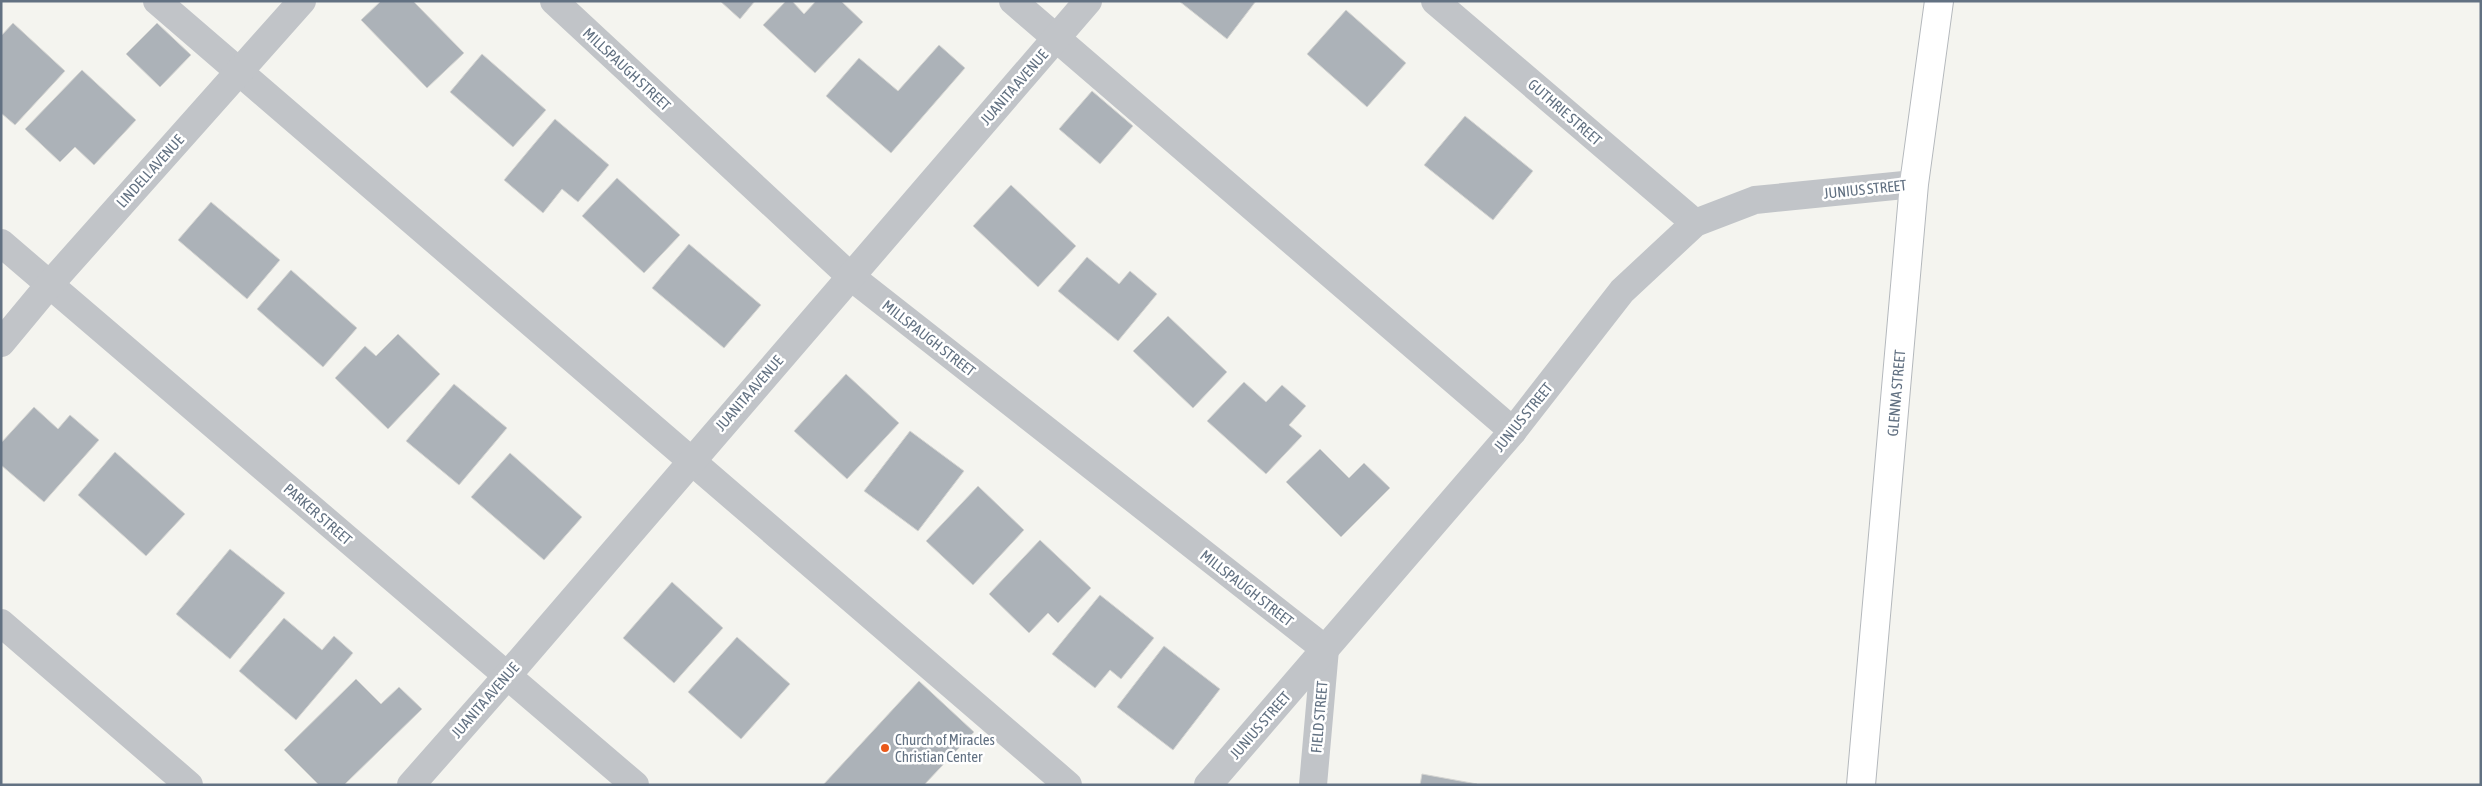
<svg xmlns="http://www.w3.org/2000/svg" width="2482" height="786" font-family="'Asap Condensed',sans-serif">
<style>
.building{fill:#acb2b8;stroke:#d5d5d2}
.lines{fill:none;stroke-linecap:round;stroke-linejoin:round}
.major-casing{stroke:#b4b8bc;stroke-width:30}
.minor{stroke:#c1c4c8;stroke-width:28}
.major{stroke:#fff;stroke-width:28}
.poi-dot{fill:#ea591a;stroke:#fff;stroke-width:2}
.labels{text-anchor:middle;dominant-baseline:central;stroke-width:5;stroke-linejoin:round;paint-order:stroke}
.street-label{font-size:15px;fill:#627182;stroke:#fff}
.poi-label{font-size:15px;fill:#627182;stroke:#fff;text-anchor:start}
</style>
<rect width="100%" height="100%" fill="#f4f4ef"/>
<g class="building">
<polygon points="381,1 413,1 464,53 427,88 361,20"/>
<polygon points="720,1 755,1 740,19"/>
<polygon points="786,1 792,1 804,14 816,1 841,1 863,22 815,73 763,25"/>
<polygon points="1179,1 1256,1 1227,39"/>
<polygon points="1346,10 1406,63 1367,107 1307,54"/>
<polygon points="13,23 65,71 15,125 1,113 1,36"/>
<polygon points="157,23 191,55 160,87 126,54"/>
<polygon points="939,45 965,68 891,153 826,96 859,58 898,91"/>
<polygon points="482,54 546,110 513,147 450,92"/>
<polygon points="82,70 136,120 94,165 75,147 60,162 25,129"/>
<polygon points="1092,91 1133,126 1100,164 1059,129"/>
<polygon points="1465,116 1533,171 1493,220 1424,165"/>
<polygon points="555,119 609,165 578,202 562,189 543,213 504,180"/>
<polygon points="617,178 680,235 644,273 582,216"/>
<polygon points="1011,185 1076,246 1038,287 973,226"/>
<polygon points="211,202 280,260 247,299 178,240"/>
<polygon points="689,244 761,305 724,348 652,288"/>
<polygon points="1087,257 1119,284 1130,271 1157,294 1118,341 1058,291"/>
<polygon points="291,270 357,328 323,367 257,309"/>
<polygon points="1168,316 1227,372 1193,408 1133,351"/>
<polygon points="398,334 440,374 388,429 335,378 365,346 376,356"/>
<polygon points="846,374 899,423 847,479 794,431"/>
<polygon points="1244,382 1266,402 1282,385 1306,406 1289,425 1302,436 1266,474 1207,421"/>
<polygon points="454,384 507,428 459,485 406,441"/>
<polygon points="34,407 58,429 70,415 99,440 44,502 1,465 1,443"/>
<polygon points="910,431 964,471 918,531 864,491"/>
<polygon points="1320,449 1349,478 1364,463 1390,488 1341,537 1286,482"/>
<polygon points="115,452 185,514 146,556 78,495"/>
<polygon points="510,453 582,517 544,560 471,497"/>
<polygon points="978,486 1024,530 973,585 926,541"/>
<polygon points="1040,540 1091,588 1058,623 1048,613 1029,633 989,594"/>
<polygon points="230,549 285,593 230,659 176,614"/>
<polygon points="672,582 723,628 674,683 623,638"/>
<polygon points="1100,595 1154,638 1121,679 1110,670 1095,688 1052,654"/>
<polygon points="284,618 322,650 334,636 353,653 296,720 239,671"/>
<polygon points="737,637 790,684 741,739 688,692"/>
<polygon points="1164,646 1220,689 1173,750 1117,707"/>
<polygon points="356,679 381,704 399,687 422,709 344,785 319,785 284,750"/>
<polygon points="919,681 974,732 924,785 823,785"/>
<polygon points="1422,774 1477,784 1477,785 1420,785"/>
</g>
<g class="lines">
<g class="major-casing">
<polyline id="major" points="1861,785 1914,184 1939,1"/>
</g>
<g class="minor">
<polyline points="157,1 1068,785"/>
<polyline points="554,1 850,276 1325,649 1313,785"/>
<polyline points="1013,1 1513,431"/>
<polyline points="1435,1 1695,223"/>
<polyline points="1,243 635,785"/>
<polyline points="1,343 50,284 302,1"/>
<polyline points="1,623 189,785"/>
<polyline points="411,785 507,676 1088,1"/>
<polyline points="1208,785 1513,431 1622,291 1695,223 1755,200 1914,184"/>
</g>
<use href="#major" class="major"/>
</g>
<circle class="poi-dot" cx="885" cy="748" r="5"/>
<g class="labels">
<g class="street-label">
<text transform="translate(627 69) rotate(43)">MILLSPAUGH STREET</text>
<text transform="translate(1014 87) rotate(-49)">JUANITA AVENUE</text>
<text transform="translate(1565 112) rotate(41)">GUTHRIE STREET</text>
<text transform="translate(150 171) rotate(-48)">LINDELL AVENUE</text>
<text transform="translate(1865 189) rotate(-6)">JUNIUS STREET</text>
<text transform="translate(929 338) rotate(38)">MILLSPAUGH STREET</text>
<text transform="translate(749 393) rotate(-49)">JUANITA AVENUE</text>
<text transform="translate(1896 393) rotate(-85)">GLENNA STREET</text>
<text transform="translate(1523 417) rotate(-51)">JUNIUS STREET</text>
<text transform="translate(318 514) rotate(41)">PARKER STREET</text>
<text transform="translate(1247 588) rotate(38)">MILLSPAUGH STREET</text>
<text transform="translate(485 700) rotate(-49)">JUANITA AVENUE</text>
<text transform="translate(1319 717) rotate(-85)">FIELD STREET</text>
<text transform="translate(1260 725) rotate(-49)">JUNIUS STREET</text>
</g>
<g class="poi-label">
<text x="895" y="739">Church of Miracles<tspan x="895" dy="17">Christian Center</tspan></text>
</g>
</g>
<rect width="2482" height="786" fill="none" stroke="#627182" stroke-width="5"/>
</svg>
